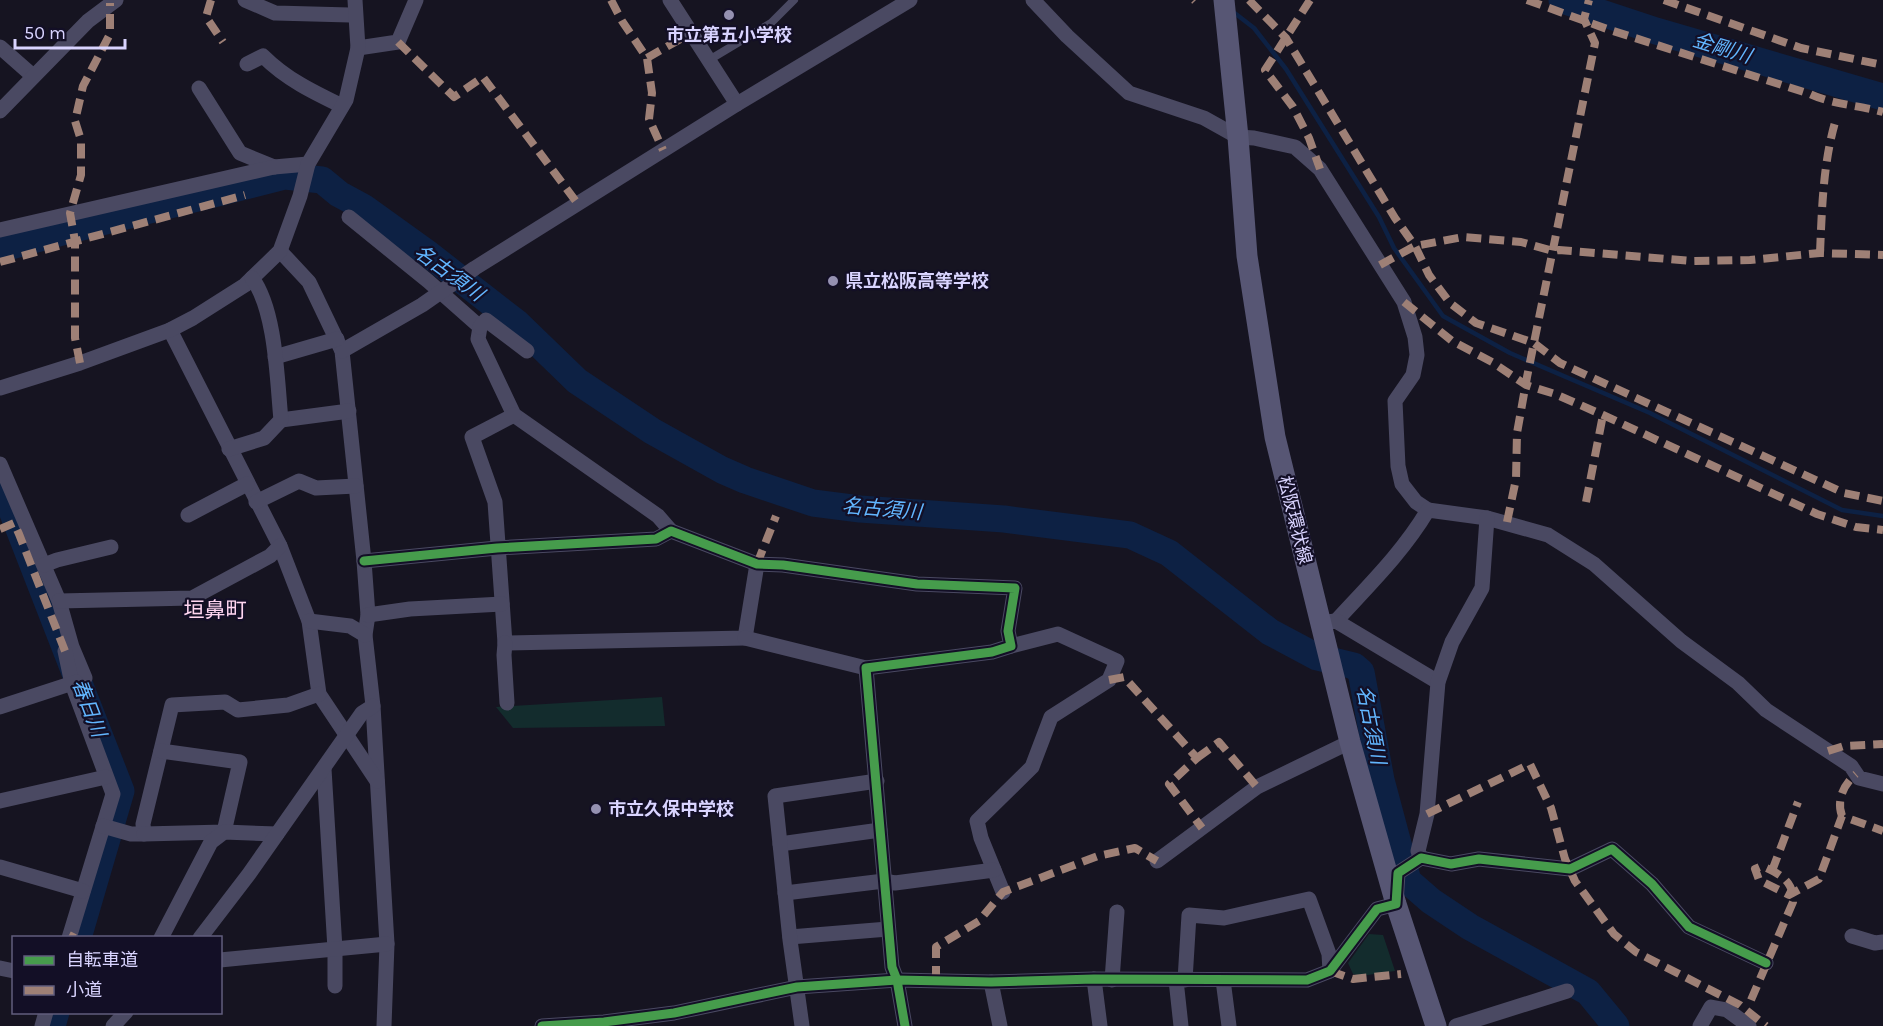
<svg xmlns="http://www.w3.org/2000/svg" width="1883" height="1026" font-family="Karla,'Noto Sans JP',sans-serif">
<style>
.green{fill:#132c2d}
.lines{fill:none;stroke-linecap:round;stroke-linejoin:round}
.stream{stroke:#0d2144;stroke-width:4.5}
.river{stroke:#0d2144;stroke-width:27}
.service{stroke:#4a4962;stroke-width:8}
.minor{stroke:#4a4962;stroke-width:15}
.secondary{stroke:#575674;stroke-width:21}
.quiet{stroke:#9e8076;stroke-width:8;stroke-dasharray:15 8;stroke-linecap:butt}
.cycleway-casing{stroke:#130f26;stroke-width:13}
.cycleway{stroke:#469c4c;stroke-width:9}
.poi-dot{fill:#9591b1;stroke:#130f26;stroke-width:2}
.labels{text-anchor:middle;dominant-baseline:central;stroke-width:4.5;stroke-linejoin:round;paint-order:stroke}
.poi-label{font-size:18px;font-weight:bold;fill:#d9d4ff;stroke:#130f26;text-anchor:start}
.street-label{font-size:18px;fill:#d9d4ff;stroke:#130f26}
.water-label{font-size:20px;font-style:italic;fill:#62b6ff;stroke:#130f26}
.quarter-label{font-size:21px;fill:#ffd6f0;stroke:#130f26}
</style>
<rect width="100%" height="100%" fill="#161421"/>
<g class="green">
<polygon points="662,697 665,726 513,728 496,707"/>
<polygon points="1369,934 1383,935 1395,971 1361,976 1353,974 1348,963"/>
</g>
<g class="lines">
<polyline class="stream" points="1232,11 1254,28 1286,69 1379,217 1394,248 1443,316 1510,353 1650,413 1842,510 1883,516"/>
<g class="river">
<polyline points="1562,0 1656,31 1883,97"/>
<polyline points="0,249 66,231 285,176 322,180 339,194 363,207 427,253 517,323 577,381 652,431 722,470 745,480 813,503 860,509 1004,519 1130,535 1169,553 1270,632 1317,657 1354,666 1361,672 1381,780 1408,881 1431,901 1470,927 1588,992 1616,1026"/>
<polyline points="5,493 121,791 78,938"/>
<polyline points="52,1026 56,1012"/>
</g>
<polyline class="service" points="709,60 771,23 794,0"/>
<g class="minor">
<polyline points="245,0 275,13 350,15"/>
<polyline points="670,0 737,104"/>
<polyline points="1033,0 1067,36 1129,93 1204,118 1238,137 1254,138 1295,147 1320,169 1404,302 1415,337 1417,355 1413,375 1395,401 1398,466 1402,484 1416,502 1428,510"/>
<polyline points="0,47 33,76"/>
<polyline points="358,48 398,42 416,0"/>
<path d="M247,64L263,56C286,79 313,92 342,106"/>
<polyline points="199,88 240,153 274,167"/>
<polyline points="0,111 88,21 116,0"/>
<polyline points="349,217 428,281 480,327 478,339 514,415 658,516 671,531"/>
<polyline points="0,230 274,167 308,164"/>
<polyline points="280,251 309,282 342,351 364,561 368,615 365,635 373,706 387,944 384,1026"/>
<polyline points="480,327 486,320 527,351"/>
<polyline points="170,330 280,546 309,621 319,694 377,781"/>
<polyline points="342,351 422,305 475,268 737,104 910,0"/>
<polyline points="275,357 337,339"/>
<polyline points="0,388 80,363 170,330 193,318 245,285 280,251 300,196 308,164 346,100 358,48 355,0"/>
<polyline points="514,415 472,437 495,502 505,643 745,638 757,564"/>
<polyline points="281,420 349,411"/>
<path d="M229,449L264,438L281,420C277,380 276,310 252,278"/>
<polyline points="0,464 59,601 72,647 85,678 82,679"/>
<polyline points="256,502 299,481 316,488 356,486"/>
<polyline points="188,515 247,484"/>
<polyline points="364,561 497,548 656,539 671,531 757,564 783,565 917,584 1015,588 1008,631 1011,646 992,652 866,668 892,967 897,980 905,1026"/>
<polyline points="44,565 57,560 111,547"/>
<polyline points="59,601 192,598 270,556 280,546"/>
<polyline points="368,615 410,609 502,604"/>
<polyline points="309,621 350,626 365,635"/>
<path d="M1336,621C1369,585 1403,552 1428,510L1487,518L1548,535L1594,564L1681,641L1738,683L1766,710L1851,766L1859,778L1883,784"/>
<polyline points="1326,622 1336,621 1438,682"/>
<polyline points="745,638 866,668"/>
<polyline points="505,643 504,655 507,703"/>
<polyline points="65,651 72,684 113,794 69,938"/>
<polyline points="0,707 76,682"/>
<polyline points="324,769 335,949 335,986"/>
<polyline points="0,801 106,777"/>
<polyline points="103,826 131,834 144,834 143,824 172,705 225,702 238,710 288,705 319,694"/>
<polyline points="144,834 224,832 240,762 161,751"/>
<polyline points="780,844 880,830"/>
<polyline points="1421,858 1418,851 1427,814 1438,682 1452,642 1482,588 1487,518"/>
<polyline points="1157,861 1257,787 1350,742"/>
<polyline points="0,867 83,891"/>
<polyline points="1003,892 981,838 977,821 1032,767 1051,717 1109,680 1117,661 1058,634 1011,646"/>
<polyline points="785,893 884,881 895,883 994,870"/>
<polyline points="1852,936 1875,943 1883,942"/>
<polyline points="790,937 888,929"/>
<polyline points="161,938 211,842 224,832 277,834"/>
<polyline points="200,938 249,874 362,713 373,706"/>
<polyline points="220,960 387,944"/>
<polyline points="0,968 14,971"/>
<polyline points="1094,979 1100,1026"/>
<polyline points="1112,980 1117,912"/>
<polyline points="1176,980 1181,1026"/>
<polyline points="1185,980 1189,915 1224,918 1309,899 1329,954 1330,971"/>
<polyline points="1223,980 1229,1026"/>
<polyline points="991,982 1000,1026"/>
<polyline points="42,1026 46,1012"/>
<polyline points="113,1026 126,1012"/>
<polyline points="542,1026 604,1022 674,1013 797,987 897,980 991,982 1094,979 1307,980 1330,971 1377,909 1396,904 1398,873 1421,858 1451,864 1479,859 1570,869 1612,849 1652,884 1689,927 1766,963"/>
<polyline points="802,1026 790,940 775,796 877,781"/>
<polyline points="1456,1026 1567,991"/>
<polyline points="1700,1026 1711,1007 1727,1010 1749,1026"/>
</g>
<polyline class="secondary" points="1224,0 1238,137 1247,256 1275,437 1350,742 1396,904 1436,1026"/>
<g class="quiet">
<polyline points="211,0 206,17 223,42"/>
<polyline points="611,0 622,21 647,58 652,93 649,119 663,150"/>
<polyline points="1194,0 1195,1"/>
<polyline points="1249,0 1286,38 1395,218 1415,246 1429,275 1450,303 1476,323 1534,343 1560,363 1844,493 1883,501"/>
<polyline points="1310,0 1265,70 1293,107 1309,138 1320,169"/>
<path d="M1527,0L1607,29L1810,94C1834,105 1858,105 1883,112"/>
<polyline points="1664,0 1801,48 1883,65"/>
<polyline points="398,42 454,97 483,77 578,204"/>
<polyline points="647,58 691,33"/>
<path d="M1820,253C1822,207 1823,163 1836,119"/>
<polyline points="0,262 245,195"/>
<polyline points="1380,265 1415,246 1463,237 1521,242 1553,251 1559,250 1692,261 1750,260 1820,253 1883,255"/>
<polyline points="1404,302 1452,341 1492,362 1526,385 1555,394 1603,415 1817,514 1856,527 1883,530"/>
<polyline points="80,363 75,338 75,241 70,213 81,175 81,140 75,121 83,86 110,34 110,3"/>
<polyline points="1586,502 1603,415"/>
<polyline points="1507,522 1516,479 1517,433 1527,377 1595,43 1584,19 1589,0"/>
<polyline points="0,529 14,523 19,534 65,651"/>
<polyline points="757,564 776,516"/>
<polyline points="1109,680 1124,677 1197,758 1169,784 1202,828"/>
<polyline points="1828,751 1844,746 1883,744"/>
<polyline points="1197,758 1219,742 1257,787"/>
<polyline points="1427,814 1530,764 1551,808 1565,859 1575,881 1614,934 1636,952 1740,1005 1766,1026"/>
<path d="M1842,816C1836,800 1844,784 1856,774"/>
<polyline points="1772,871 1798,802"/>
<polyline points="69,935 75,938"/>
<polyline points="1330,971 1353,979 1401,974"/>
<polyline points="936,981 936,947 979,921 1003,892 1098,856 1135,848 1157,861"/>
<path d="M1751,1000L1793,902C1794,881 1780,874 1762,866L1755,869L1759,880L1789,895L1819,879L1842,816L1883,831"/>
</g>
<g class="cycleway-casing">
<g id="cycleway">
<polyline points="364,561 497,548 656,539 671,531 757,564 783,565 917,584 1015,588 1008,631 1011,646 992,652 866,668 892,967 897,980 905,1026"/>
<polyline points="542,1026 604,1022 674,1013 797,987 897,980 991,982 1094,979 1307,980 1330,971 1377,909 1396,904 1398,873 1421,858 1451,864 1479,859 1570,869 1612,849 1652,884 1689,927 1766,963"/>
</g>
</g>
<use href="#cycleway" class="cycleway"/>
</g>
<g class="poi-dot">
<circle cx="729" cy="15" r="6"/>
<circle cx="833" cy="281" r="6"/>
<circle cx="596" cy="809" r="6"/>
</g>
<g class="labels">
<g class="poi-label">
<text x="729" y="35" text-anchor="middle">市立第五小学校</text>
<text x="845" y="281">県立松阪高等学校</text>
<text x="608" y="809">市立久保中学校</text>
</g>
<g class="street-label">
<text transform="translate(1295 520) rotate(76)">松阪環状線</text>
</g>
<g class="water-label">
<text transform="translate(1722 48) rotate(17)">金剛川</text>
<text transform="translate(449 273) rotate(36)">名古須川</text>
<text transform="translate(882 509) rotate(5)">名古須川</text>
<text transform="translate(89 708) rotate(69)">春日川</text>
<text transform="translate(1371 725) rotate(79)">名古須川</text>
</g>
<g class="quarter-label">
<text x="215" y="610">垣鼻町</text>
</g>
</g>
<rect x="12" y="936" width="210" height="78" fill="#130f26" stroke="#625e7d" stroke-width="1.5"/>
<rect x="24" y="956" width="30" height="9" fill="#469c4c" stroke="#625e7d" stroke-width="1.5"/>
<text x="66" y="966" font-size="18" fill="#d9d4ff">自転車道</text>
<rect x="24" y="986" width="30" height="9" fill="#9e8076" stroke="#625e7d" stroke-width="1.5"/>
<text x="66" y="996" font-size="18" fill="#d9d4ff">小道</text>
<path d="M15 39v9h110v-9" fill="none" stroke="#d9d4ff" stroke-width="3"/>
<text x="24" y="39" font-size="18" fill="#d9d4ff" stroke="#130f26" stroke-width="4.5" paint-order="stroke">50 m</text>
</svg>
